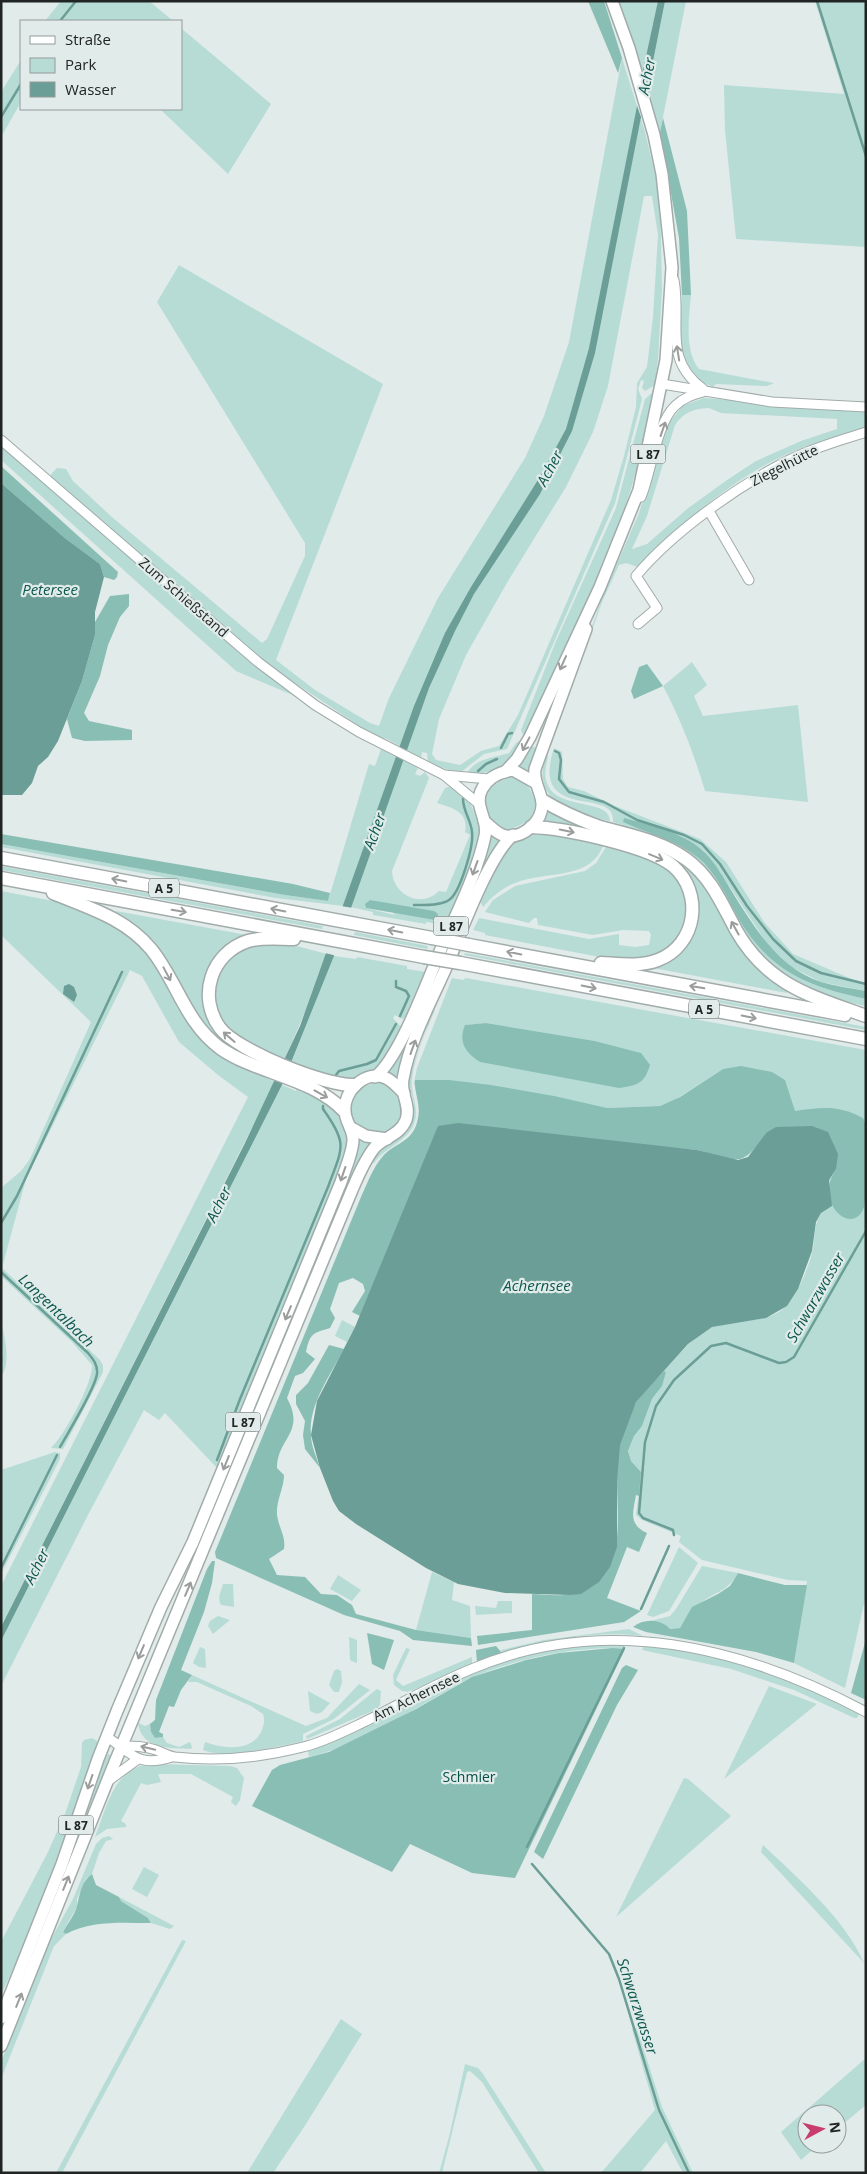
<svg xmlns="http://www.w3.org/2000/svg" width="867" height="2174" font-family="'Open Sans',sans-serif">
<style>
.green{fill:#b7dcd6;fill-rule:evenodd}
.forest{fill:#89beb5}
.water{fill:#6b9e96}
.pier{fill:#e1ebe9}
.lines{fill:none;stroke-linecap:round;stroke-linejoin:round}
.stream{stroke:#6b9e96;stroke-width:2.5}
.minor-casing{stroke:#a1acaa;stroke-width:11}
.major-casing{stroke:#a1acaa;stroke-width:14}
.highway-casing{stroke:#a1acaa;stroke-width:15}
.minor{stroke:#fff;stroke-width:9}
.major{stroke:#fff;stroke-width:11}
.highway{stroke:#fff;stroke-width:12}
.highway-bridge-casing{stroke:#a1acaa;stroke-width:15;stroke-linecap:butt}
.highway-bridge{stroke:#fff;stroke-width:12}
.oneway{stroke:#9b9c9c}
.labels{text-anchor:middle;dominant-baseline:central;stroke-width:4.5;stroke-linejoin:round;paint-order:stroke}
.shield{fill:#e1ebe9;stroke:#5a605e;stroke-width:1}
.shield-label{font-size:12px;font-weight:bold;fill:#202423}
.street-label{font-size:14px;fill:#202423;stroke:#e1ebe9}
.park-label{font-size:14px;fill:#005048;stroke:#e1ebe9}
.water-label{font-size:15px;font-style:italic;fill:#0c574f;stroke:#e1ebe9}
</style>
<rect width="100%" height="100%" fill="#e1ebe9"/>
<g class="green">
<polygon points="61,1 149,1 173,21 45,21"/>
<polygon points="616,1 686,1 660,132 633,45"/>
<polygon points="815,1 866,1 866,247 736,239 725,130 724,85 844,94"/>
<polygon points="181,28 271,104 228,174 160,109 181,109"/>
<path d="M622,58L645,132L660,195L662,289L658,360L655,385L645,391L642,388L644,381L641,380L638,389L642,399L615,503L507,749L484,754L461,772L449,770L428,763L427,753L422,752L421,758L385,738L384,740L370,733L268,665L302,699L236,671L1,460V447L46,485L52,473L57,468L66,469L73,481L113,518L262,643L267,639L305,556V543L157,302L179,265L383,384L276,660L315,690L370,723L379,726L389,698L438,598L525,458L544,416L569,342ZM644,196H652L658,235L653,317L647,367L637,383L636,407L624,456L611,500L518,715L499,746L481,751L460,765L436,760L432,754L439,719L466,655L508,581L566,487L593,432L608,386Z"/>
<polygon points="21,60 21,102 1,137 1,92"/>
<path d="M682,295H691C689,317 684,351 699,369L774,383L767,386L716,384L713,387C707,384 700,382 695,378C672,360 680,320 682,295Z"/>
<path d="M652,393L653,394C646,430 639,466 627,501C601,583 560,659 524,737L521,730L556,641L616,508L645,399Z"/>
<path d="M704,398L866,410V430C847,436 826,439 807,446C745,468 684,520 638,567L626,563L619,565L602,602L551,746L548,747L603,596L639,513L667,424L684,405ZM709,408L721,413L837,419V429L801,441L756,461L727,480L687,509L647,544L632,549L647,516L675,425C684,412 693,409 709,408Z"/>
<path d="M692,662L707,685L694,696L703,716L798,705L808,802L705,791C694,754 681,720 663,686Z"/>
<path d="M519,741L522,742C508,764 494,776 467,773C476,758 493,758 509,753L516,743Z"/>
<polygon points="531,746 536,748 528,772 519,767"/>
<path d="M554,748L562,752L563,779L568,787L584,791L615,806L700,839L726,862L764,922L793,954L854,980L866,983V991L821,982L793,968L770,948L718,869L703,850L681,836L624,818C652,831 681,842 704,863C720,878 728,900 738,918C770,972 808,987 866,999V1006L841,1001L802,989L758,955L705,870L622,828L623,825L613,822C617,785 529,824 554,748Z"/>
<polygon points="381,749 396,757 344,906 276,898 1,847 1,844 285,895 328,901 369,764 375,766"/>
<path d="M546,752L548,756C547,763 544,772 546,780C553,812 610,797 610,821L600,819L599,821C561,809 532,797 546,752Z"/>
<path d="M403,760L418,768L415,774L420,776L425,772L429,778L392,871C393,895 421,909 439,891L446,892L470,835L465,832C469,812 453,808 437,803L445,788L451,786L469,799L479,826V834L466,879L446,925L426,922V924L373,915V912L350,907ZM370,900L385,904L395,915L366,908L365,904Z"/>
<path d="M515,775C539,790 545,819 513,828C510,829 508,831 506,831C497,832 486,812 486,805C483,785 501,782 515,775Z"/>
<polygon points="548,811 550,811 596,831 544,823"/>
<path d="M543,831L603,846C591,878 552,872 524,880C508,884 494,894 483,907L480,901L508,847L513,843Z"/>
<polygon points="492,834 501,840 409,1042 396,1079 387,1073 401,1048 475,881"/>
<polygon points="647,846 682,862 709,888 788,990 787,993 653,968 653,966 688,939 687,877"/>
<polygon points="606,847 617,850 618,848 661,863 681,881 689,916 675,945 651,959 605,958 485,935 485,933 473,930 479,918 589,939 619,934 619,945 635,947 649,945 651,935 649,931 623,930 593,935 538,925 537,918 534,918 529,923 485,912 493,900 515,886 585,871 596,863"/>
<polygon points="1,866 27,871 323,926 322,929 29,875 1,870"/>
<path d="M1,891L69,904L104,917L148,952L184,1014L260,1073V1075L275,1082L1,1627V1586L248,1097L218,1075L179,1042L142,976L130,970L26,1179L2,1268L99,1359L103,1365V1372L63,1449L51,1448C63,1438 94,1381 92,1365L72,1342L1,1276V1188L21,1171L30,1159L91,1022L1,935Z"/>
<polygon points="116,911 247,935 246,938 231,945 206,1007 269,1066 228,1047 205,1029 169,970 115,914"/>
<polygon points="355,932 428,946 427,949 354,935"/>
<polygon points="289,944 327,954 312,996 285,1058 269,1052 268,1055 224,1028 211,992 219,967 248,945"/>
<polygon points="465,953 866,1027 866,1030 464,955"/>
<polygon points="334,956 356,959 357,957 407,966 407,969 426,972 406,1017 402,1019 395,1015 393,1018 401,1027 386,1056 380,1065 370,1071 347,1080 306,1069 306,1067 292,1061"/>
<path d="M452,978L463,980L466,978L866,1050V1595L845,1688L794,1663L807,1581L788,1580L702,1560L679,1542L681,1536L642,1520L636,1515L641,1472L631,1461L628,1451L634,1436L642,1426L652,1399L657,1393L666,1372L664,1371C678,1356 693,1336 712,1327C734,1317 768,1326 787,1305C799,1291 809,1267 813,1249C815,1236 814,1225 821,1213L723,1069L676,1099L660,1106L607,1108L419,1101L414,1083L417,1068ZM486,1023L595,1041L640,1053L466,1025Z"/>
<path d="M433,1010H435C426,1031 415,1055 412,1079C410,1094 420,1108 414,1124C406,1143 386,1146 374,1163H371C374,1158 377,1153 380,1150C396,1135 412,1140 414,1111C415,1098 408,1089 409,1076Z"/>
<path d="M382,1082C393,1089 402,1097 401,1113C398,1133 373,1139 359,1127C346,1116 350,1095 364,1087C369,1084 376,1083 382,1082Z"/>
<polygon points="282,1085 296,1091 297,1088 330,1105 337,1113 346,1135 347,1142 337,1177 218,1469 165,1413 159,1420 144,1410 89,1513 1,1686 1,1641"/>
<polygon points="361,1139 371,1142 346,1189 344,1188"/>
<path d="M1,1320C4,1338 12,1361 1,1377Z"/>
<polygon points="342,1320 355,1327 347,1342 335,1336"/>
<polygon points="55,1452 60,1453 60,1459 1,1574 1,1470"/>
<polygon points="679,1547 698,1563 669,1611 653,1617 647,1615"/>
<path d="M702,1566L738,1573C726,1591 723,1589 706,1599C695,1606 686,1618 680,1628L670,1629L647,1622L670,1616L676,1609Z"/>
<polygon points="432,1572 454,1582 452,1600 470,1606 471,1638 416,1630"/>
<polygon points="338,1575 361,1590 352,1601 330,1589"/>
<path d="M223,1584H233L234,1607L221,1605C217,1598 221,1591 223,1584Z"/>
<polygon points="498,1601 512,1601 512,1613 476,1615 475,1606 496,1608"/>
<polygon points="218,1616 230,1620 213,1634 208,1626 210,1621"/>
<path d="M629,1629L643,1636C600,1630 544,1640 502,1653L501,1650L544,1640Z"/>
<polygon points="349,1637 357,1640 357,1663 351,1661 350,1659"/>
<path d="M620,1644L624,1645L625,1649C580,1645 515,1659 473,1677C460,1682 448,1691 436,1697C397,1719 352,1747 309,1757L308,1751C371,1730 425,1691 486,1667C529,1650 575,1646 620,1644Z"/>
<polygon points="653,1645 728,1660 753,1668 809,1689 859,1714 857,1718 854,1718 794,1690 731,1669 642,1650 644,1646"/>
<polygon points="200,1647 205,1649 206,1668 199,1667 193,1663"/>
<polygon points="406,1648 410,1649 396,1680 403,1686 472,1657 472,1665 409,1692 402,1691 394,1685 393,1675"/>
<polygon points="337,1669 341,1671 342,1682 339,1692 334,1692 329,1685 334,1671"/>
<path d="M192,1675L306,1726L327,1718L359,1684L370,1690L334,1719L303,1734V1741C281,1746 223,1760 203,1750L205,1742C224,1749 253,1752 262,1730C264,1724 265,1720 263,1714L251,1706L197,1682H188Z"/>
<polygon points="769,1686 817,1704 724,1779"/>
<polygon points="377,1689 381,1691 380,1705 377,1709 307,1739 306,1736 340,1719"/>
<polygon points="308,1691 330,1703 322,1712 317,1714 310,1711"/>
<path d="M138,1723L145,1726L150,1724L151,1732L155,1738L163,1737L167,1743L179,1747L190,1742L192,1747L191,1749C170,1748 141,1749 138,1723Z"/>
<path d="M92,1738L97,1741V1747C69,1830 42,1916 1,1994V1942L48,1852L65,1814L81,1767L82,1743L84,1740Z"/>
<polygon points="108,1754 112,1756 82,1828 98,1773"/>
<path d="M153,1764L230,1766L237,1768L244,1778L240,1800L236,1806L231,1802L233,1797L191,1774H158L161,1782L147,1785L141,1783L121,1821L126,1824V1827L107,1829L95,1837C107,1807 114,1765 153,1764Z"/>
<polygon points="684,1778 688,1779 731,1816 616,1917"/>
<polygon points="109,1836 113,1839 106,1841 99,1853 92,1874 86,1879 77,1899 77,1907 63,1931 66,1934 54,1946 1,2079 1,2062 44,1952 73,1899 96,1844 102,1838"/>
<path d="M763,1845C797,1877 846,1920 864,1963L761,1852Z"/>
<polygon points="144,1867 159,1875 147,1897 132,1889"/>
<polygon points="119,1897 174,1926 170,1929 151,1923 148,1918 121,1901"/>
<polygon points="182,1940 186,1941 62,2173 56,2173"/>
<polygon points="341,2019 362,2034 304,2127 273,2173 247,2173"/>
<polygon points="637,2028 662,2107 693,2173 683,2173 666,2141 640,2173 601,2173 655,2110 632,2029"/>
<polygon points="866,2058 866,2105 837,2129 837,2114 807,2114 807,2144 819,2144 801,2160 781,2132"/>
<polygon points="465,2064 478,2068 483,2074 546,2173 539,2173 482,2082 470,2071 467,2072 442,2173 439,2173 449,2137"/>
</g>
<g class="forest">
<polygon points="588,1 604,1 622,58 618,73"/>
<polygon points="663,118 687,211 691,295 682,295 679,238 660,132"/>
<polygon points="1,466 118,572 117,577 114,580 104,577 100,564 66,539 1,483"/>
<polygon points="129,594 129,606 120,617 108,645 100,676 84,713 89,721 132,730 132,740 85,741 72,738 67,719 82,681 95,635 95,622 110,596"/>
<polygon points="647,664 663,686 634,699 631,691 639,667"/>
<path d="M624,818C650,825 681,832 701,849C715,861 725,880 734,895C756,930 780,969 821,982C835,986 851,988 866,991V999C808,987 770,972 738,918C728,899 719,879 704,863C681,841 651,835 623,822Z"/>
<polygon points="1,834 293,884 330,893 328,901 285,895 1,844"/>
<polygon points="370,900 434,911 438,914 437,919 435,920 366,908 365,904"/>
<path d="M486,1023L595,1041L641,1053L650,1065C644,1084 638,1085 619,1088L480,1062C465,1052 458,1042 465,1025Z"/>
<path d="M741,1066L772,1072L785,1080L795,1111C822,1107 839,1105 863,1118L866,1126C866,1148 867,1188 864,1207C854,1237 813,1205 836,1169L766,1133C742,1170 735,1161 697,1150L439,1126L360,1316L352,1312L365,1291L363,1284L353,1278L339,1283L330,1309L335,1318L330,1328C313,1333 310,1333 306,1352L315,1359L303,1373L295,1376L287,1398C306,1433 277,1438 277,1468L284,1475C284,1488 276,1501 277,1514C278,1527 286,1535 284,1549L269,1559L277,1575L305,1577L321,1594L337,1595L352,1605L356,1614L416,1630L471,1638L472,1646L413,1640L400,1631L344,1615L216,1558L215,1552L361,1197C367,1184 373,1167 383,1156C396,1142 414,1142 418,1118C421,1104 414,1093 415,1080H449L491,1085L554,1096L607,1108L660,1106L680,1097L723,1069Z"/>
<path d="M329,1345L344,1349C331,1374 308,1405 311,1435C311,1446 317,1458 320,1468L305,1449L303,1435L305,1421L296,1404V1395L308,1383Z"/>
<path d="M664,1371L666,1372L662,1386L652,1399L642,1426L634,1436L628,1451L631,1461L641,1472L639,1496L636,1495C633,1513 628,1524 647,1533L639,1552L627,1547L607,1598L641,1611L624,1622L478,1645L477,1636L532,1630V1594C543,1594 559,1597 570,1594C641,1576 609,1498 619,1445C622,1435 630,1412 636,1402C643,1391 655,1381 664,1371Z"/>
<polygon points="212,1561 215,1561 212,1583 204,1612 181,1670 192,1675 181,1690 174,1707 169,1706 159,1732 163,1734 163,1737 155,1738 151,1732 150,1724 155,1720 156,1700 207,1569"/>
<path d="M738,1573L785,1585H807L794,1663L756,1652L646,1632L633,1627C644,1618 661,1619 670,1629L680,1628L692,1607L718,1594L730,1586Z"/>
<polygon points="367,1633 394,1640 384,1670 372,1664"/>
<polygon points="866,1639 866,1700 851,1693"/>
<polygon points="496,1646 502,1653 477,1663 476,1650"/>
<polygon points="613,1648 625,1649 515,1878 472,1873 410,1844 392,1872 252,1806 272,1770 280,1765 329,1752 416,1709 472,1677 526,1660 559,1653"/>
<polygon points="626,1665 638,1670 617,1705 543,1859 534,1852 622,1668"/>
<path d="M92,1874L96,1885L119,1897L121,1901L148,1918L151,1923C123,1923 91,1920 66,1934L63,1932C67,1924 75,1915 77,1906C80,1894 81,1882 92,1874Z"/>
</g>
<g class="water">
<polygon points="658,1 665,1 647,91 642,75"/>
<polygon points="637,106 641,117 595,353 572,431 540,494 474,594 455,631 429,688 334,956 282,1085 1,1641 1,1627 245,1143 300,1026 414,706 445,633 471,587 541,475 566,429 589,348"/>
<polygon points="1,483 66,539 100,564 104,577 95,612 95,635 82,681 58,741 48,757 38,766 32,783 22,795 1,795"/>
<polygon points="69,984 74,987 77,995 74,1002 63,994 64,986"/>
<polygon points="458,1123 697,1150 738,1160 748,1157 766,1133 776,1127 812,1126 828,1132 838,1154 836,1169 829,1180 832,1206 821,1213 816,1222 812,1251 798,1289 787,1306 766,1318 712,1327 688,1344 636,1402 620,1445 617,1481 617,1547 610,1567 599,1582 581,1594 569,1595 505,1593 458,1584 426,1568 356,1524 339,1511 333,1501 320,1468 311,1435 317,1401 355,1327 438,1126"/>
</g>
<polygon class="pier" points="341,906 353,908 337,956 325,953"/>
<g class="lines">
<g class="stream">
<polyline points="817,1 866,156"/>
<polyline points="60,21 76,1"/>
<polyline points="1,117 21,84"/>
<polyline points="501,748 508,734 512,733"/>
<polyline points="555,751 559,753 561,760 559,779 569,792 604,802 637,820 684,835 702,844 720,864 747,906 773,939 796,961 821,973 866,984"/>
<polyline points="478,771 486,764 497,759"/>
<path d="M414,905C424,905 440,906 449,900C460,893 474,846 472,832C471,820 463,811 463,799"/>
<polyline points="396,981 396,987 406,991 409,996 400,1016"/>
<polyline points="336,1075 339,1071 367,1064 376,1060 396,1024"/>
<polyline points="1,1223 17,1196 122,972"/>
<path d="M1,1272L88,1353C93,1359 98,1365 97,1374C95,1389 69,1431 60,1447"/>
<polyline points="1,1356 1,1362"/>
<path d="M217,1460L240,1399L328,1187C342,1148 349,1145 323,1109V1106"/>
<polyline points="674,1535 673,1530 643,1518 639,1513 645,1442 656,1406 674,1380 711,1346 726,1343 779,1363 786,1362 794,1357 866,1231"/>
<polyline points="1,1568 57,1455"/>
<polyline points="641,1609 669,1546"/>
<polyline points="527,1847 624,1648"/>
<polyline points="532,1864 609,1954 619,1979 659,2110 689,2173"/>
</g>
<g class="minor-casing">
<g id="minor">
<path d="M674,280C682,324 662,359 703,389"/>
<polyline points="662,384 772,402 866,407"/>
<polyline points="1,440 258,662 315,705 359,732 444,775 479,804"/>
<path d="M641,497C651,473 657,422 675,406C683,398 692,395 703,392"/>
<polyline points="709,511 749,580"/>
<path d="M638,624L657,608L636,576C672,533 736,487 787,461C812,448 839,441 866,432"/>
<polyline points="444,775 489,779"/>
<path d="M107,1737C132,1753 137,1768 172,1757"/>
<path d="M122,1746C134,1746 144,1746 156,1750C162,1752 168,1756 175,1757C219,1762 260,1758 303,1747C324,1742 345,1731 364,1722C401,1704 436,1683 474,1668C606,1613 744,1647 866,1712"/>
<polyline points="108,1781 138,1759"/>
</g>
</g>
<g class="major-casing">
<g id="major">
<polyline points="506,771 517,759 530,737 600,587 639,490 666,360 672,267 662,174 654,135 629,48 612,1"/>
<path d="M484,821C490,826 498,835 506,836C524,838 543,821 542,803C541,791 533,782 535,769L586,629"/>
<path d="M375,1077C399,1059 428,980 441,949C456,914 477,874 485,836C489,819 473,806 482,789C488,777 500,772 513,770L536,783"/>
<polyline points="350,1127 366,1136 387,1139"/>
<path d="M1,2018L62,1864L98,1759L117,1711L161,1607L193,1542L341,1182C345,1169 352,1155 353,1141C354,1130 345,1122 345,1111C343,1091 366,1069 386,1078C393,1081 398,1088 404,1093"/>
<path d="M1,2046L115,1762L352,1190C358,1176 365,1159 375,1147C385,1137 400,1135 406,1120C411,1105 400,1094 403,1079C410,1039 432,1000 448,963C461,932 489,855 513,835"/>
</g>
</g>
<g class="highway-casing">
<g id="highway">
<path d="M542,800C560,811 578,819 597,826C627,835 660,840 686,859C711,877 722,904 736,930C767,985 811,996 866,1016"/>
<path d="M531,827C564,828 649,846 673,866C704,893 697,945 658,960C640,967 620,964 601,963"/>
<polyline points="1,858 432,938"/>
<polyline points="1,878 424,957"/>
<path d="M53,893C89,908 125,918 151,949C177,981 185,1022 220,1048C257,1074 312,1077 344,1111"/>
<path d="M294,939C279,939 262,937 248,941C211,953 197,997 220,1028C236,1050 327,1087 355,1085"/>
<polyline points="469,945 845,1015"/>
<polyline points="460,963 866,1039"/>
</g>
</g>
<use href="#minor" class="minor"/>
<use href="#major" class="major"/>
<use href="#highway" class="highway"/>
<g class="highway-bridge-casing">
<g id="highway-bridge">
<polyline points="432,938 469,945"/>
<polyline points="424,957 460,963"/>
</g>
</g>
<use href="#highway-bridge" class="highway-bridge"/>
</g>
<defs><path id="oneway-shaft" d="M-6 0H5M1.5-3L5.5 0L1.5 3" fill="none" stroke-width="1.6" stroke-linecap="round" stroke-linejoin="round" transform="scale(1.25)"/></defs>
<g class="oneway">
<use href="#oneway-shaft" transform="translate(678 353) rotate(-99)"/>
<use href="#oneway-shaft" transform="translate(663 429) rotate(-71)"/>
<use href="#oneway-shaft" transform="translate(563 663) rotate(114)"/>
<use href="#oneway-shaft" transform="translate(526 744) rotate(118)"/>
<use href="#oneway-shaft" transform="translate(567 831) rotate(12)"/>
<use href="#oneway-shaft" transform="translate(656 857) rotate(23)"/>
<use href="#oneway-shaft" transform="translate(475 868) rotate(110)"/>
<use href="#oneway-shaft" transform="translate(119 880) rotate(-169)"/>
<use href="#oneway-shaft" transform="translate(278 910) rotate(-169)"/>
<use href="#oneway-shaft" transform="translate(179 911) rotate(10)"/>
<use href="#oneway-shaft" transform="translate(735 928) rotate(-119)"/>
<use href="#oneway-shaft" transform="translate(395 931) rotate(-169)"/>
<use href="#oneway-shaft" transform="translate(514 953) rotate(-169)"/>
<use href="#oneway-shaft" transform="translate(167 974) rotate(62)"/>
<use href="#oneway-shaft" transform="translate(589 987) rotate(11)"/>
<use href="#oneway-shaft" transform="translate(697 987) rotate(-170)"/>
<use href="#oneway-shaft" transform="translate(749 1017) rotate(11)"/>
<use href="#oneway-shaft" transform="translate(229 1037) rotate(-139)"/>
<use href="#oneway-shaft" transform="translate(413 1047) rotate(-70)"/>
<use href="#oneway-shaft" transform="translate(321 1094) rotate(29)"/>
<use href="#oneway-shaft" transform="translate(343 1174) rotate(109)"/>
<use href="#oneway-shaft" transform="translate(288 1313) rotate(113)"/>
<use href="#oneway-shaft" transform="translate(226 1463) rotate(112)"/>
<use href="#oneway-shaft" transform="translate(188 1589) rotate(-67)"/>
<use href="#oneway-shaft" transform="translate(141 1652) rotate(113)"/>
<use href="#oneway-shaft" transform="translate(148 1748) rotate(-166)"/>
<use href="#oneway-shaft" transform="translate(90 1782) rotate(109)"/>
<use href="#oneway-shaft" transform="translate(66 1883) rotate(-68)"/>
<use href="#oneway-shaft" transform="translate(19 2000) rotate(-68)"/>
</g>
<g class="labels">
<g class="shield">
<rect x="630.5" y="444.5" width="35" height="19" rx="4"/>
<rect x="149" y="878.5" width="30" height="19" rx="4"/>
<rect x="433.5" y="916.5" width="35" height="19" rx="4"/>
<rect x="689" y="999.5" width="30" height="19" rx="4"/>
<rect x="225.5" y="1412.5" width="35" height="19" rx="4"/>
<rect x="58.5" y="1815.5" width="35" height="19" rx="4"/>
</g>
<g class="shield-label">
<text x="648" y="454">L 87</text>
<text x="164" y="888">A 5</text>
<text x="451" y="926">L 87</text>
<text x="704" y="1009">A 5</text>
<text x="243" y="1422">L 87</text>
<text x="76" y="1825">L 87</text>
</g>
<g class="street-label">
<text transform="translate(784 465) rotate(-27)">Ziegelhütte</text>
<text transform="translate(184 597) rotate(41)">Zum Schießstand</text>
<text transform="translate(416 1696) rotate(-26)">Am Achernsee</text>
</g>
<g class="park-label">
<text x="469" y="1776">Schmier</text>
</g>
<g class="water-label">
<text transform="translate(646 76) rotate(-79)">Acher</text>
<text transform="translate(549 468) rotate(-62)">Acher</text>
<text x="50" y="589">Petersee</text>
<text transform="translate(374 831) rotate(-70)">Acher</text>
<text transform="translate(218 1204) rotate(-63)">Acher</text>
<text x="537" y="1285">Achernsee</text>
<text transform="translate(815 1297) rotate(-60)">Schwarzwasser</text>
<text transform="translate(57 1310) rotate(44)">Langentalbach</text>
<text transform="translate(36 1566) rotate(-63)">Acher</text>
<text transform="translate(638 2006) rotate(72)">Schwarzwasser</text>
</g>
</g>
<rect width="867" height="2174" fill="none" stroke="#202423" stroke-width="5"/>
<rect x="20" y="20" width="162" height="90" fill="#e1ebe9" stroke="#949b9a"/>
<rect x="30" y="36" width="25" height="8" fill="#ffffff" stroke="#949b9a"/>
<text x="65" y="45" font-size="15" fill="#202423">Straße</text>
<rect x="30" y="58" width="25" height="15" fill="#b7dcd6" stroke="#949b9a"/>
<text x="65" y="70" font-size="15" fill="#202423">Park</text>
<rect x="30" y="82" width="25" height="15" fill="#6b9e96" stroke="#949b9a"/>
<text x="65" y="95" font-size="15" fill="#202423">Wasser</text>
<g transform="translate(822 2129) rotate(83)"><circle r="24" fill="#e1ebe9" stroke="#949b9a"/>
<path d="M0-4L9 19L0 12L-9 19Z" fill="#c93d6e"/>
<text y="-8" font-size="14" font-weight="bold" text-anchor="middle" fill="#202423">N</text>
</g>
</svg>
